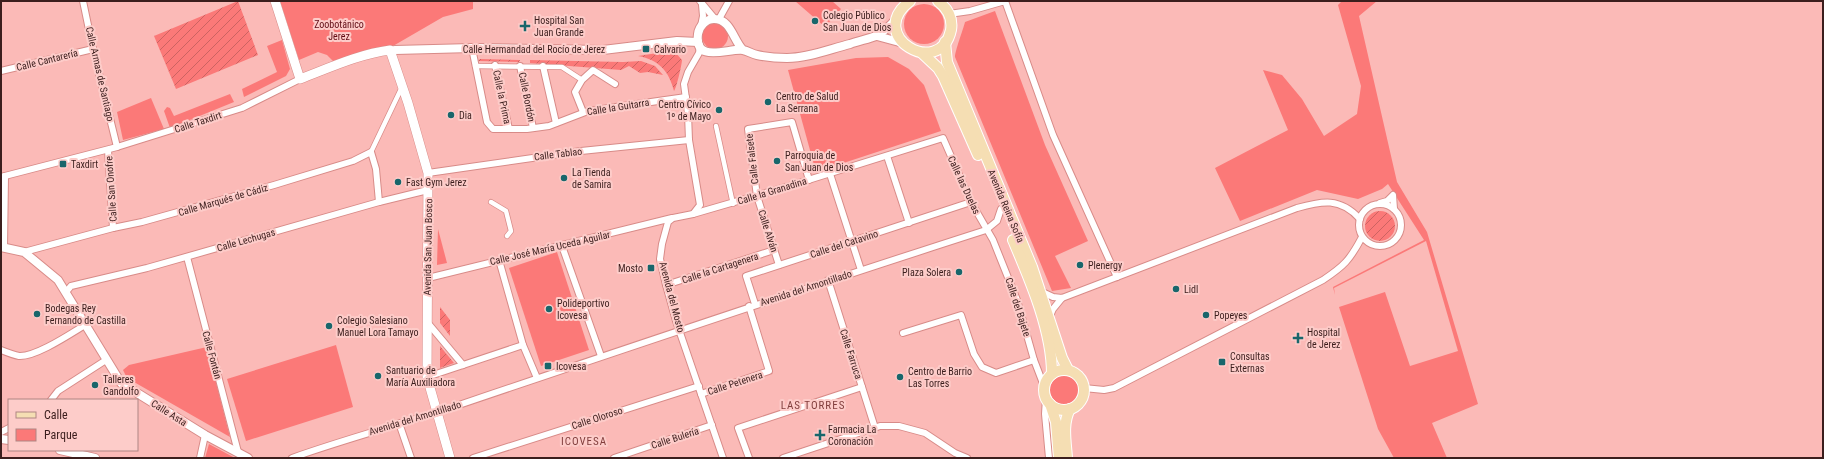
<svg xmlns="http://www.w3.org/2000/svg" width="1824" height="459" font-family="'Roboto Condensed',sans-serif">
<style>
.green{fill:#fb7978}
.garden{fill:url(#garden-furrows)}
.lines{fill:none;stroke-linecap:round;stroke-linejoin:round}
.pedestrian-casing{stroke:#d88b88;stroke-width:6}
.minor-casing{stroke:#d88b88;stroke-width:8}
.tertiary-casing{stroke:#d88b88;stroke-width:10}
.secondary-casing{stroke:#d88b88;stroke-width:10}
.primary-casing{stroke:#fff;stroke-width:12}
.pedestrian{stroke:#fff;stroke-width:4.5}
.minor{stroke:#fff;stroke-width:6}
.tertiary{stroke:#fff;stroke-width:8}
.secondary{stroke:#fff;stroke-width:9}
.primary{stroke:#f5deb3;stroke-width:10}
.poi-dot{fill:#18666b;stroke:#fdccc9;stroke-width:1.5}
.labels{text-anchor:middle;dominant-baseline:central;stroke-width:4;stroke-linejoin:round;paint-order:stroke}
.poi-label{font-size:10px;fill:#3b1e1d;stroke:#fdccc9;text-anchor:start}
.park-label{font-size:10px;fill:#610c15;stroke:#fdccc9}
.street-label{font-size:10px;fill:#3b1e1d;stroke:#fdccc9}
.neighbourhood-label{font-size:11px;letter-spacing:1px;fill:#823e3d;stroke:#fdccc9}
</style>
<defs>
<pattern id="garden-furrows" width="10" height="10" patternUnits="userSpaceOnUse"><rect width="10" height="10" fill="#fb7978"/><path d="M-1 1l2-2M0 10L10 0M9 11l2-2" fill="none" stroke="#cc6362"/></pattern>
</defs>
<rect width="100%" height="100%" fill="#fbbab7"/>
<g class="green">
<polygon points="280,1 473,1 473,9 443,17 393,46 375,48 333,61 327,55 318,52 299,60"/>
<polygon points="795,1 832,1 841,9 825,27"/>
<polygon points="1342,1 1377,1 1359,16 1397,182 1427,232 1478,404 1432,423 1447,458 1394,458 1378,429 1339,307 1385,292 1410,366 1458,351 1426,241 1334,288 1335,295 1333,287 1424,240 1388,184 1382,189 1358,199 1317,190 1240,221 1215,168 1288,130 1263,70 1282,75 1302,99 1324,136 1357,114 1361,86 1338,5"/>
<circle cx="924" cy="24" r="20"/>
<path d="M995,11L1045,145L1088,241L1055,256L1071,288L1052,291L955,57C955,51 963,30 965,22Z"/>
<circle cx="715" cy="36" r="13"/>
<polygon points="282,40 290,69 286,76 244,97 242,89 277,72 267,46"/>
<polygon points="888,57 909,69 924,85 941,131 816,172 788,70 856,58"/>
<polygon points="230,94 234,102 170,128 164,111 167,107 170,108 174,116"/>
<polygon points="151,98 164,129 123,140 117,112"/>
<polygon points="438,229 447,263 437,265"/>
<polygon points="557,252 589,350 541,366 509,268"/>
<polygon points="336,345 353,407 246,441 227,379"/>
<polygon points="207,347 230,437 127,378 123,370 129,365"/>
<circle cx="1065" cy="390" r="15"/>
<polygon points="209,444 235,458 205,458"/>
</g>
<g class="garden">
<polygon points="238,1 258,55 176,89 154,36"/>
<path d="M664,52H675L682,60C682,64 676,90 674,91C669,71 659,60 638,56Z"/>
<polygon points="480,59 520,60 519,62 478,61"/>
<polygon points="530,60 623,62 641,61 655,66 663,75 648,72 640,73 629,66 621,70 530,63"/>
<circle cx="1380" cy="226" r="15"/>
<polygon points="440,307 450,320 450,336 440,323"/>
<polygon points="440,346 454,363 440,368"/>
</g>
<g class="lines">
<g class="pedestrian-casing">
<g id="pedestrian">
<polyline points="475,66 562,67 582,80"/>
<polyline points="716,126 733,204"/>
<polyline points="371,152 402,87"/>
<polyline points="491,202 506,211 511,231 507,236"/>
</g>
</g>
<g class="minor-casing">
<g id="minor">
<polyline points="83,1 93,49 117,147"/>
<polyline points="700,1 715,19"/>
<polyline points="949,14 970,11 1005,1 1053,135 1117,277"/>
<polyline points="719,19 729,1"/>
<polyline points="701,26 703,16 702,5"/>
<polyline points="700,45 699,53 688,72 684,84 688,114 689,140 700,205 693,214 673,218 668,222 662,244 660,259 666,285 676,321 723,458"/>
<polyline points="472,48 487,122 493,129 527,129 549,126 588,111 686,97"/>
<polyline points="495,65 509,129"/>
<polyline points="520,66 533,128"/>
<polyline points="543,66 556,123"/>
<polyline points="1,71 93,49"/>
<polyline points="583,112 575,92 582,80 593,70 615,84"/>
<polyline points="108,150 113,228"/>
<polyline points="887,156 909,223"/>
<polyline points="428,173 581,151 689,140"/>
<polyline points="830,174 861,270"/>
<polyline points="1,177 117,147 242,108 300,79"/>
<polyline points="1380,203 1387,201 1393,195 1394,209"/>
<circle cx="1380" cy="225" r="21"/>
<polyline points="693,214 789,186 943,138 971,202 993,240 1017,300 1034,360 1044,386"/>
<polyline points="562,246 601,356"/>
<polyline points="4,248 5,176"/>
<polyline points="24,252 113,228 142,222 274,185 353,161 371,152 376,169 379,202"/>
<polyline points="187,257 238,452"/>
<polyline points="499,260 523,345 537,378"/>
<polyline points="779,265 757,196 748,129 792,122 809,180"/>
<polyline points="428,278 672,218"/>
<polyline points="828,280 875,428"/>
<polyline points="666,285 774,250"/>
<path d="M1040,291L1053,297L1062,298L1297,208C1322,201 1340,197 1360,219"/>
<polyline points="66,292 71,286 147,268 379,202 428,190"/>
<polyline points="755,304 746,276 971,202"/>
<polyline points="1049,318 1053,309 1062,298"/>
<polyline points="427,322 463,365"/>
<polyline points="903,333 961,315 974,354 982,367 996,373 1034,360"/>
<path d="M1,350C6,352 14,355 19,356C36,357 70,334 85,325"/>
<polyline points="427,377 523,345"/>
<path d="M1084,388L1104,390L1114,388L1323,280C1344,266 1350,260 1362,237"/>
<polyline points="701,394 769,371 749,306"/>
<polyline points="1046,398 1045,414 1049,458"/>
<polyline points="51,400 58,391 106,360"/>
<polyline points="399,423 411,458"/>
<polyline points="1,432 9,428"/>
<polyline points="200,458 205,435"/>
<path d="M292,458C345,439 399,425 453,407C630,347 808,287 986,230L997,221L1001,209"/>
<polyline points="473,458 699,386"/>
<polyline points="614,458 712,425"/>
<polyline points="749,458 738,428 862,387"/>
<polyline points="783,458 880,426 899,426 925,433 955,453 967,458"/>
</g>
</g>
<g class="tertiary-casing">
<g id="tertiary">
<polyline points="877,36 903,43"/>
<polyline points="395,50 472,48 603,50 677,41 698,42"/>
<path d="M743,50C733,40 731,19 714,19C706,19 699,26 698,34C694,64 728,48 743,50C748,51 752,54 757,55C766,57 778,58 787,58C808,58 830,49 850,44C858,41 868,39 876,36C884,32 891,25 897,18"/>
<polyline points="1,247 24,252 58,280 121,383 205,435 248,458"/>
<polyline points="1,439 9,440"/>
<polyline points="60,450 95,458"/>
</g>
</g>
<g class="secondary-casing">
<path id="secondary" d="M275,1L300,79C329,68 359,54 390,50L408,103L428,173L427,377L450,458"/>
</g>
<g class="primary-casing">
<g id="primary">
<path d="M910,1C864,36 940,80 951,30C953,18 947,8 938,1"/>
<polyline points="945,42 947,62 1032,267 1062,358 1068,370"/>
<polyline points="922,53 938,68 943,76 978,155"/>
<path d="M1013,240C1030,280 1052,330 1052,374"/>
<circle cx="1064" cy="390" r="20"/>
<polyline points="1050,404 1056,422 1059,458"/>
<path d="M1067,458C1066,442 1062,424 1070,409"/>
</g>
</g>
<use href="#pedestrian" class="pedestrian"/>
<use href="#minor" class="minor"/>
<use href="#tertiary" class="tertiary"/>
<use href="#secondary" class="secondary"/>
<use href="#primary" class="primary"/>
</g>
<g class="poi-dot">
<circle cx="815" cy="21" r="4"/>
<path d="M523 20h4v4h4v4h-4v4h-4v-4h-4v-4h4z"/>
<rect x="642" y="45" width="8" height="8" rx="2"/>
<circle cx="768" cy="102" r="4"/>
<circle cx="719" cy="110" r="4"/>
<circle cx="451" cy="115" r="4"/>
<circle cx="777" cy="161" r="4"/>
<rect x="59" y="160" width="8" height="8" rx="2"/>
<circle cx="564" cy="178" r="4"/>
<circle cx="398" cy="182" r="4"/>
<circle cx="1080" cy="265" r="4"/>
<rect x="647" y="264" width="8" height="8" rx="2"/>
<circle cx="959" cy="272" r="4"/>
<circle cx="1176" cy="289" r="4"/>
<circle cx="549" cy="309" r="4"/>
<circle cx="37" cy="314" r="4"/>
<circle cx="1206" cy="315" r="4"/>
<circle cx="329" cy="326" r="4"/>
<path d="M1296 332h4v4h4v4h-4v4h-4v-4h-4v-4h4z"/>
<rect x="1218" y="358" width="8" height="8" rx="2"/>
<rect x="544" y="362" width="8" height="8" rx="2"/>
<circle cx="378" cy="376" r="4"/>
<circle cx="900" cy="377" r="4"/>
<circle cx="95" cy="385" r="4"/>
<path d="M818 429h4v4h4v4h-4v4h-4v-4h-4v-4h4z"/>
</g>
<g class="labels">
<g class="poi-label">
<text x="823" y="15">Colegio Público<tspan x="823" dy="12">San Juan de Dios</tspan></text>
<text x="534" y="20">Hospital San<tspan x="534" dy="12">Juan Grande</tspan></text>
<text x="654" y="49">Calvario</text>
<text x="776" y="96">Centro de Salud<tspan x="776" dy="12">La Serrana</tspan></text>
<text x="711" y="104" text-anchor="end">Centro Cívico<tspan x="711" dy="12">1º de Mayo</tspan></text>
<text x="459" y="115">Dia</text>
<text x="785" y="155">Parroquia de<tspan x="785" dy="12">San Juan de Dios</tspan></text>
<text x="71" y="164">Taxdirt</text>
<text x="572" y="172">La Tienda<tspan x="572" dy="12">de Samira</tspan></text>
<text x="406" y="182">Fast Gym Jerez</text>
<text x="1088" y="265">Plenergy</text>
<text x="643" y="268" text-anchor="end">Mosto</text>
<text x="951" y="272" text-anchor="end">Plaza Solera</text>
<text x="1184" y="289">Lidl</text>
<text x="557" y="303">Polideportivo<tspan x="557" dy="12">Icovesa</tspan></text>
<text x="45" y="308">Bodegas Rey<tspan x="45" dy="12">Fernando de Castilla</tspan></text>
<text x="1214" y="315">Popeyes</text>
<text x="337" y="320">Colegio Salesiano<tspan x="337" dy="12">Manuel Lora Tamayo</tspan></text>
<text x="1307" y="332">Hospital<tspan x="1307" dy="12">de Jerez</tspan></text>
<text x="1230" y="356">Consultas<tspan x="1230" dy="12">Externas</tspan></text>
<text x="556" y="366">Icovesa</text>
<text x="386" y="370">Santuario de<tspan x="386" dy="12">María Auxiliadora</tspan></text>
<text x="908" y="371">Centro de Barrio<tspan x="908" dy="12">Las Torres</tspan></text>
<text x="103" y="379">Talleres<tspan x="103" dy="12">Gandolfo</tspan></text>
<text x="828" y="429">Farmacia La<tspan x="828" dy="12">Coronación</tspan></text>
</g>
<g class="park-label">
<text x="339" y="24">Zoobotánico<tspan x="339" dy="12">Jerez</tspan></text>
</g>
<g class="street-label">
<text x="534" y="49">Calle Hermandad del Rocío de Jerez</text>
<text transform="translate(47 60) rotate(-14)">Calle Cantarería</text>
<text transform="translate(100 74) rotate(77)">Calle Armas de Santiago</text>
<text transform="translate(502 97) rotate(78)">Calle la Prima</text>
<text transform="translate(527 97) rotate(79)">Calle Bordón</text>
<text transform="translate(618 107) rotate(-9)">Calle la Guitarra</text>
<text transform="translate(198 122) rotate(-18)">Calle Taxdirt</text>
<text transform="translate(558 154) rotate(-7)">Calle Tablao</text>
<text transform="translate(752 159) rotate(-97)">Calle Falsete</text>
<text transform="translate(964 185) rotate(65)">Calle las Duelas</text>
<text transform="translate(111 189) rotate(-94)">Calle San Onofre</text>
<text transform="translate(772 191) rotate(-17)">Calle la Granadina</text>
<text transform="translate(223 200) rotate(-16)">Calle Marqués de Cádiz</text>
<text transform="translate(1006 206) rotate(67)">Avenida Reina Sofía</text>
<text transform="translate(768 231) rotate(72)">Calle Alván</text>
<text transform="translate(246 240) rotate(-16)">Calle Lechugas</text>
<text transform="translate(844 244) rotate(-18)">Calle del Catavino</text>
<text transform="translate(428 247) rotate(-89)">Avenida San Juan Bosco</text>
<text transform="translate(550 248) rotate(-13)">Calle José María Uceda Aguilar</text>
<text transform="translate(720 268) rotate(-18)">Calle la Cartagenera</text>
<text transform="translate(806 288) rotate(-18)">Avenida del Amontillado</text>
<text transform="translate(672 297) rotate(75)">Avenida del Mosto</text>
<text transform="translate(1018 307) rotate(72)">Calle del Bajete</text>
<text transform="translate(851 354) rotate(72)">Calle Farruca</text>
<text transform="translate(212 355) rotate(75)">Calle Fontán</text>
<text transform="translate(735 383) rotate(-18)">Calle Petenera</text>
<text transform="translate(169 413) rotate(32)">Calle Asta</text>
<text transform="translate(415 418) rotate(-17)">Avenida del Amontillado</text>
<text transform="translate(597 418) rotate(-18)">Calle Oloroso</text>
<text transform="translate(675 438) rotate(-18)">Calle Bulería</text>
</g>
<g class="neighbourhood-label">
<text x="813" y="405">LAS TORRES</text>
<text x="584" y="441">ICOVESA</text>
</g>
</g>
<rect width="1824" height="459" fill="none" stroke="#3b1e1d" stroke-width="4"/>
<rect x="8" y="399" width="130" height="52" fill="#fdccc9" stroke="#af8684"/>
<rect x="16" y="412" width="20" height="6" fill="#f5deb3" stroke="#af8684"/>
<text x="44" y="419" font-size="12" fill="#3b1e1d">Calle</text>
<rect x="16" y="429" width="20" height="12" fill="#fb7978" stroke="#af8684"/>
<text x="44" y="439" font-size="12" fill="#3b1e1d">Parque</text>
</svg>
